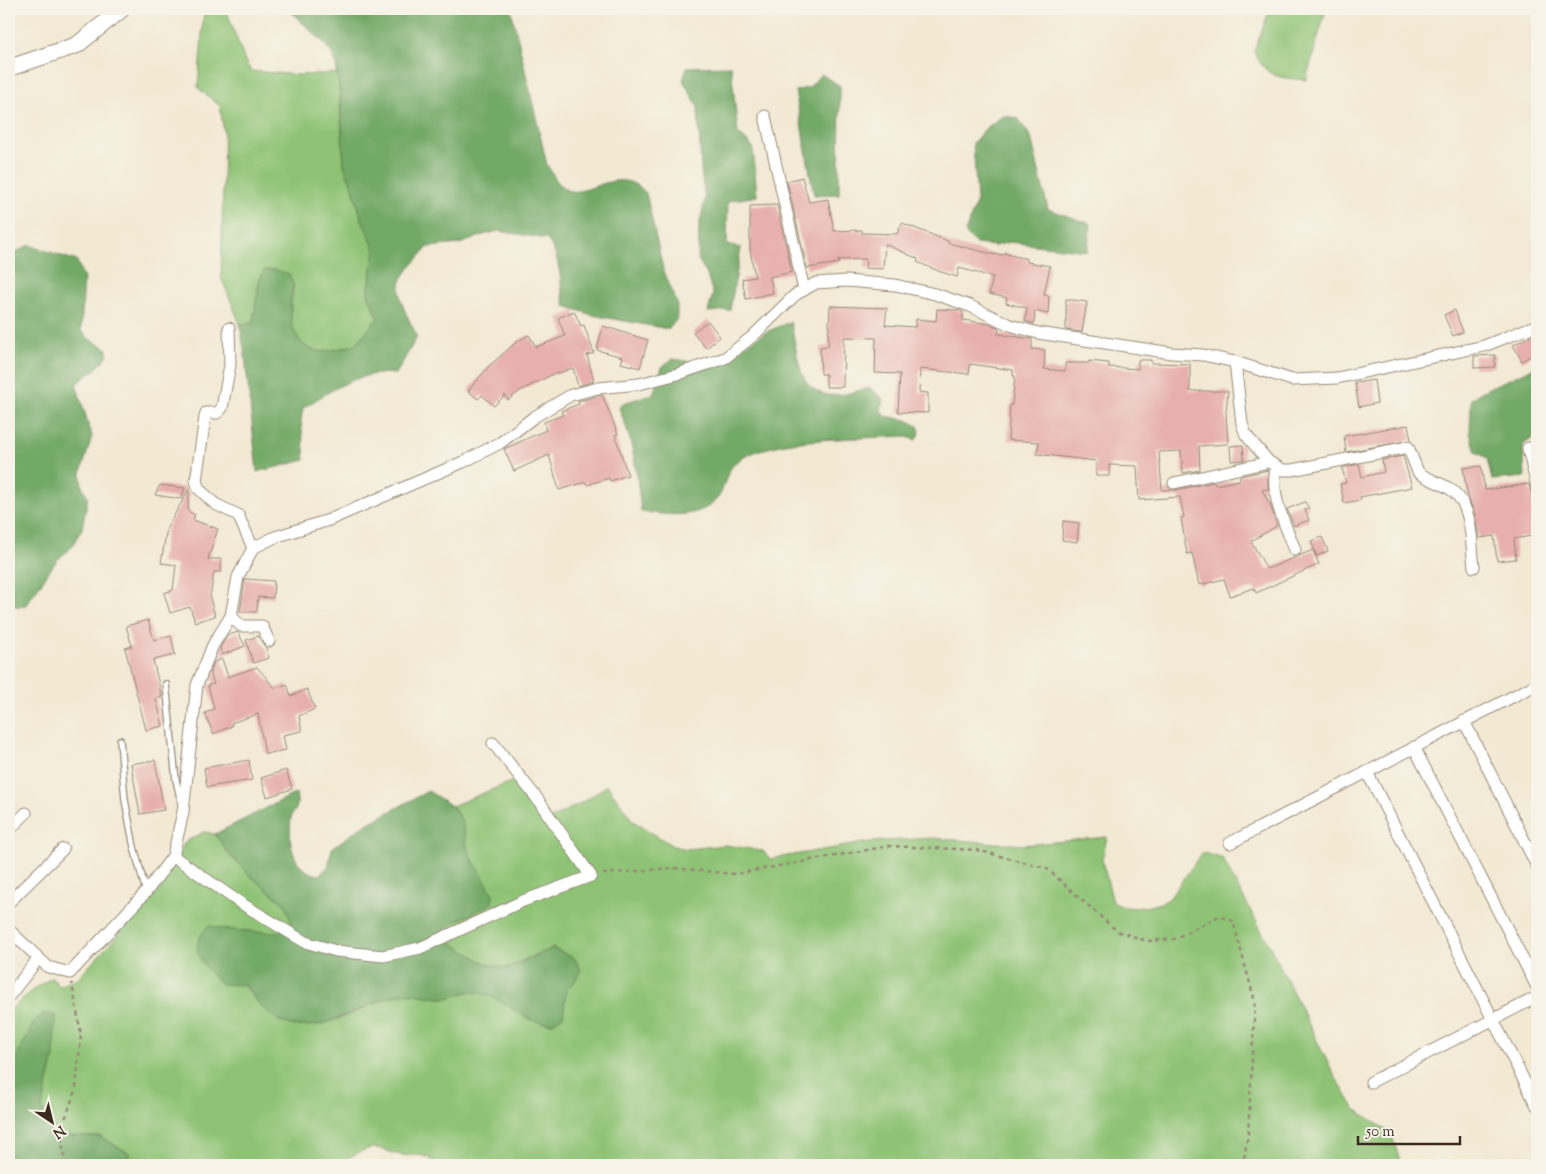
<svg xmlns="http://www.w3.org/2000/svg" width="1546" height="1174" font-family="'Sorts Mill Goudy',serif">
<style>
.green{fill:#8ec375;stroke:#64764a}
.forest{fill:#72a966;stroke:#566a42}
.building{fill:#e7b0ae}
.lines{fill:none;stroke-linecap:round;stroke-linejoin:round}
.lane-casing{stroke:#968a78;stroke-width:8}
.street-casing{stroke:#968a78;stroke-width:13}
.secondary-casing{stroke:#968a78;stroke-width:18}
.path{stroke:#968a78;stroke-width:2.5;stroke-dasharray:4 4;stroke-linecap:butt}
.lane{stroke:#fff;stroke-width:5.5}
.street{stroke:#fff;stroke-width:11}
.secondary{stroke:#fff;stroke-width:16}
</style>
<rect width="100%" height="100%" fill="#f7f3e8"/>
<filter id="ink" filterUnits="userSpaceOnUse"><feTurbulence type="fractalNoise" baseFrequency=".02" numOctaves="2"/><feDisplacementMap in="SourceGraphic" scale="10" xChannelSelector="R" yChannelSelector="G"/><feConvolveMatrix kernelMatrix="1 2 1 2 8 2 1 2 1" color-interpolation-filters="sRGB"/></filter>
<filter id="wash" filterUnits="userSpaceOnUse"><feTurbulence type="fractalNoise" baseFrequency=".0096" numOctaves="4" result="noise"/><feDisplacementMap in="SourceGraphic" scale="20" xChannelSelector="R" yChannelSelector="G"/><feGaussianBlur stdDeviation="1.12" result="paint"/><feColorMatrix in="noise" values="0 0 0 0 0 0 0 0 0 0 0 0 0 0 0 0 0 1.4 0 .05"/><feComposite in="paint" operator="in"/></filter>
<g filter="url(#wash)">
<rect width="100%" height="100%" fill="#f2e9d3"/>
<g class="green">
<path d="M204,9H226L245,61L251,71L299,75L338,73L344,165L353,188L361,217L376,250L368,293L378,318L355,345C344,347 328,353 317,351C286,345 289,307 294,285L259,282L253,323L240,324L221,277L224,134L220,106L198,88Z"/>
<path d="M1270,9H1326L1306,80C1277,77 1267,79 1254,51Z"/>
<path d="M513,781L545,822L588,799L607,785L633,821L673,846L687,849L725,845L763,851L770,859L869,842L932,838L1022,845L1107,837L1102,860L1113,902C1126,912 1155,907 1169,899L1202,853L1222,858L1274,954L1334,1075L1354,1108L1386,1130L1393,1139L1401,1164L438,1165C425,1152 417,1156 401,1155C394,1154 386,1150 378,1148C367,1146 347,1158 339,1165H128L129,1153L101,1137L64,1136L44,1119L42,1107L54,1057L12,1070L9,1073V1011L31,991L52,977L59,986L77,979L160,890L185,842L204,832L215,834L228,853L249,875L286,905L291,922L278,933L230,930L208,926C226,955 253,1011 284,1022C326,1038 364,1001 403,994C416,992 431,998 445,998C453,998 459,994 466,992C497,984 519,1024 550,1023C554,1023 559,1019 563,1016L566,990L575,981L541,952L507,968L495,966L483,962L450,942L445,929L449,924L469,915L473,860L467,847L462,821L452,806Z"/>
</g>
<g class="forest">
<path d="M288,9H511L547,165C551,171 555,179 560,185C581,208 615,159 646,193L663,269L677,303V319L668,329L592,315L565,306C559,282 562,259 547,239L499,231L486,234L460,244L428,247C421,256 412,264 405,274C390,293 411,320 417,337L396,374C360,370 332,390 303,408L301,420L305,460L257,472L245,356L240,324L253,323L259,282L264,270H276L289,274C295,287 292,287 291,300C289,319 293,346 317,351C328,353 344,347 355,345L378,318L368,293L375,250L361,217L353,188L344,166L340,92L336,66L332,54L324,43Z"/>
<polygon points="731,66 738,133 753,147 757,196 728,201 727,245 741,248 730,310 708,312 713,294 707,275 698,259 699,227 705,199 701,171 698,107 683,80 687,67"/>
<polygon points="821,74 840,86 839,194 814,195 795,91 810,87"/>
<polygon points="1003,116 1018,118 1031,137 1048,209 1091,224 1087,251 1009,242 995,246 976,244 965,233 977,200 973,143 986,128"/>
<polygon points="29,245 77,261 84,279 81,330 89,339 106,348 108,355 97,368 76,384 92,436 81,473 82,486 88,497 82,528 72,547 57,560 26,605 19,607 9,604 9,256"/>
<path d="M790,322C799,348 794,389 828,395C840,397 858,390 870,388L883,399L881,411L885,416L907,420L918,426L920,431L916,440L904,436C862,439 803,437 764,449C754,452 736,459 731,468C724,478 724,494 714,502C695,520 664,514 641,512C637,475 634,442 619,408L623,403L653,394L662,367L672,359C685,360 708,366 718,364L766,332Z"/>
<path d="M1537,365V435L1523,445L1525,477L1492,480L1487,458L1476,452L1470,433L1471,399C1491,383 1516,379 1537,365Z"/>
<path d="M428,791L452,806L462,821L467,847L473,860L493,894L492,903L486,907L449,924L445,929L450,942L483,962L495,966L507,968L553,948L575,959L581,970L575,981L566,990L563,1016C559,1019 554,1023 549,1023C521,1024 501,991 469,992C461,992 453,998 444,998C431,998 415,992 402,994C341,1008 292,1064 246,985L221,984C203,964 186,951 208,926L230,930L278,933L291,922L286,905L249,875L228,853L215,834L296,793C297,798 298,805 296,809C294,813 291,814 291,819C288,842 292,871 319,875L328,867L332,848L363,826Z"/>
<polygon points="43,1013 55,1015 54,1057 42,1107 44,1119 64,1136 101,1137 129,1153 128,1165 9,1165 9,1073 34,1022"/>
</g>
<g id="blocks">
<g class="building">
<polygon points="802,177 809,202 828,199 834,231 862,230 862,233 897,234 902,223 948,241 948,243 992,254 1003,255 1004,253 1027,259 1027,262 1050,266 1044,295 1049,296 1048,314 1035,311 1034,324 1025,321 1027,308 1006,303 1007,298 989,294 993,277 959,268 957,277 941,272 917,262 918,259 885,244 883,269 865,268 866,259 838,260 839,263 807,268 787,181"/>
<polygon points="777,205 792,272 770,277 773,293 746,299 742,279 755,277 750,250 750,206"/>
<polygon points="1066,299 1087,302 1082,332 1066,330"/>
<polygon points="830,306 887,308 885,325 915,327 916,319 936,321 937,309 957,310 963,312 963,320 990,324 999,328 998,334 1032,339 1032,349 1045,350 1044,369 1065,371 1065,363 1089,363 1089,361 1109,363 1109,367 1138,369 1138,360 1151,360 1151,363 1190,364 1190,391 1228,391 1226,412 1228,444 1199,446 1200,470 1183,473 1181,451 1159,452 1162,490 1176,490 1214,482 1215,485 1240,480 1240,476 1268,470 1268,489 1262,490 1270,504 1277,526 1251,541 1264,564 1267,569 1313,550 1319,564 1256,593 1254,588 1230,596 1224,579 1199,585 1192,553 1187,554 1181,518 1184,517 1180,497 1139,500 1137,466 1109,465 1109,476 1096,476 1096,461 1037,454 1039,442 1008,440 1010,405 1012,405 1015,376 1013,376 1013,370 970,364 969,374 920,369 919,392 928,393 928,413 898,412 900,374 875,373 876,338 844,337 843,387 826,387 826,374 821,374 820,347 828,346"/>
<polygon points="1455,310 1463,332 1453,336 1444,315"/>
<polygon points="574,311 581,326 584,325 594,353 587,355 594,381 578,386 573,368 556,374 555,373 520,391 508,400 505,395 494,406 482,395 478,399 468,391 489,366 519,340 529,335 536,347 565,336 558,318"/>
<polygon points="708,321 720,337 706,348 693,332"/>
<polygon points="603,326 648,340 640,368 621,363 623,357 597,350"/>
<polygon points="1537,333 1537,352 1522,361 1513,345"/>
<polygon points="1495,355 1495,367 1474,368 1474,356"/>
<polygon points="1374,380 1377,403 1359,407 1355,383"/>
<polygon points="602,395 618,434 615,435 628,475 610,481 609,478 587,485 586,482 559,490 549,455 514,471 504,449 546,430 544,422 563,415 561,411 579,404 578,401"/>
<polygon points="1408,425 1411,440 1346,452 1344,436"/>
<polygon points="1243,445 1244,460 1231,461 1230,446"/>
<polygon points="1403,456 1412,487 1360,497 1361,500 1344,503 1340,484 1346,483 1342,468 1359,464 1362,477 1384,472 1382,460"/>
<polygon points="1481,466 1485,490 1529,484 1531,492 1537,494 1537,535 1514,539 1516,559 1497,561 1494,536 1479,538 1475,515 1468,497 1463,468"/>
<polygon points="160,485 185,488 181,499 155,495"/>
<polygon points="189,489 188,511 195,515 193,520 218,529 208,559 221,559 221,572 214,572 210,598 215,616 195,622 190,607 170,613 164,593 173,590 176,565 161,563 167,528"/>
<polygon points="1305,502 1309,508 1305,510 1309,520 1294,526 1287,509"/>
<polygon points="1063,521 1079,523 1077,542 1062,540"/>
<polygon points="1322,537 1328,551 1317,556 1311,541"/>
<polygon points="245,579 274,581 273,598 258,597 257,612 240,612"/>
<polygon points="148,620 154,640 171,636 175,655 153,660 162,697 156,699 163,726 146,730 125,648 132,646 126,626"/>
<polygon points="238,632 245,646 222,655 220,648 227,636"/>
<polygon points="258,636 266,648 269,658 253,663 246,640"/>
<polygon points="222,659 228,677 257,667 275,688 287,684 291,696 307,689 315,709 299,716 302,731 283,735 286,750 265,754 258,714 231,723 232,726 213,734 205,713 214,709 208,685 214,684 210,673 214,662"/>
<polygon points="155,760 164,810 140,814 131,764"/>
<polygon points="249,760 252,780 207,787 204,768"/>
<polygon points="286,770 292,789 267,797 261,778"/>
</g>
</g>
</g>
<g filter="url(#ink)">
<use href="#blocks" fill-opacity="0" stroke="#968a78" stroke-width="1"/>
<g class="lines">
<g class="lane-casing">
<g id="lane">
<polyline points="166,684 176,780 181,802"/>
<polyline points="120,740 125,800 134,847 146,892"/>
</g>
</g>
<g class="street-casing">
<g id="street">
<polyline points="765,116 804,290"/>
<polyline points="229,328 230,365 222,408 217,413 206,413 205,417 196,481 199,489 215,504 238,515 253,548"/>
<path d="M1235,362L1242,424L1246,435L1269,462L1283,470H1292L1408,447L1418,472C1429,481 1445,483 1455,493C1473,509 1471,545 1474,567"/>
<polyline points="1528,448 1537,487"/>
<path d="M1276,467C1270,497 1285,523 1295,550"/>
<polyline points="1174,483 1269,462"/>
<polyline points="231,616 241,626 262,626 269,641"/>
<polyline points="1464,721 1537,866"/>
<polyline points="1414,747 1537,987"/>
<polyline points="1367,772 1537,1106"/>
<polyline points="9,830 26,813"/>
<polyline points="1230,843 1537,684"/>
<polyline points="173,856 239,902 305,942 336,951 383,956 420,948 523,901 591,876 536,797 493,743"/>
<polyline points="9,902 63,849"/>
<polyline points="9,930 48,967 70,973 146,892 173,856 183,812 197,685 213,645 231,616 238,577 253,548 275,537 329,520 463,462 500,443 534,417 571,395 598,388 639,384 678,374 725,358 753,336 795,295 816,283 846,281 895,285 935,294 970,306 1010,325 1038,333 1172,353 1203,355 1235,362 1292,380 1337,378 1484,346 1537,325"/>
<polyline points="9,996 38,959"/>
<polyline points="1371,1082 1537,997"/>
</g>
</g>
<g class="secondary-casing">
<polyline id="secondary" points="9,68 77,45 122,9"/>
</g>
<g class="path">
<polyline points="603,874 672,868 735,874 889,846 977,850 1046,868 1117,931 1147,941 1174,939 1219,916 1233,921 1255,1002 1248,1135 1243,1165"/>
<polyline points="67,1165 62,1144 62,1128 76,1088 81,1035 72,983"/>
</g>
<use href="#lane" class="lane"/>
<use href="#street" class="street"/>
<use href="#secondary" class="secondary"/>
</g>
</g>
<rect width="1546" height="1174" fill="none" stroke="#f7f3e8" stroke-width="30"/>
<g transform="translate(52 1122) rotate(145)" stroke="#f7f3e8" stroke-width="4" paint-order="stroke">
<path d="M0-4L9 19L0 12L-9 19Z" fill="#3b2a1e"/>
<text y="-8" font-size="14" font-weight="bold" text-anchor="middle" fill="#3b2a1e">N</text>
</g>
<path d="M1358 1136v8h102v-8" fill="none" stroke="#3b2a1e" stroke-width="2.5"/>
<text x="1366" y="1136" font-size="15" fill="#3b2a1e" stroke="#f7f3e8" stroke-width="4" paint-order="stroke">50 m</text>
</svg>
